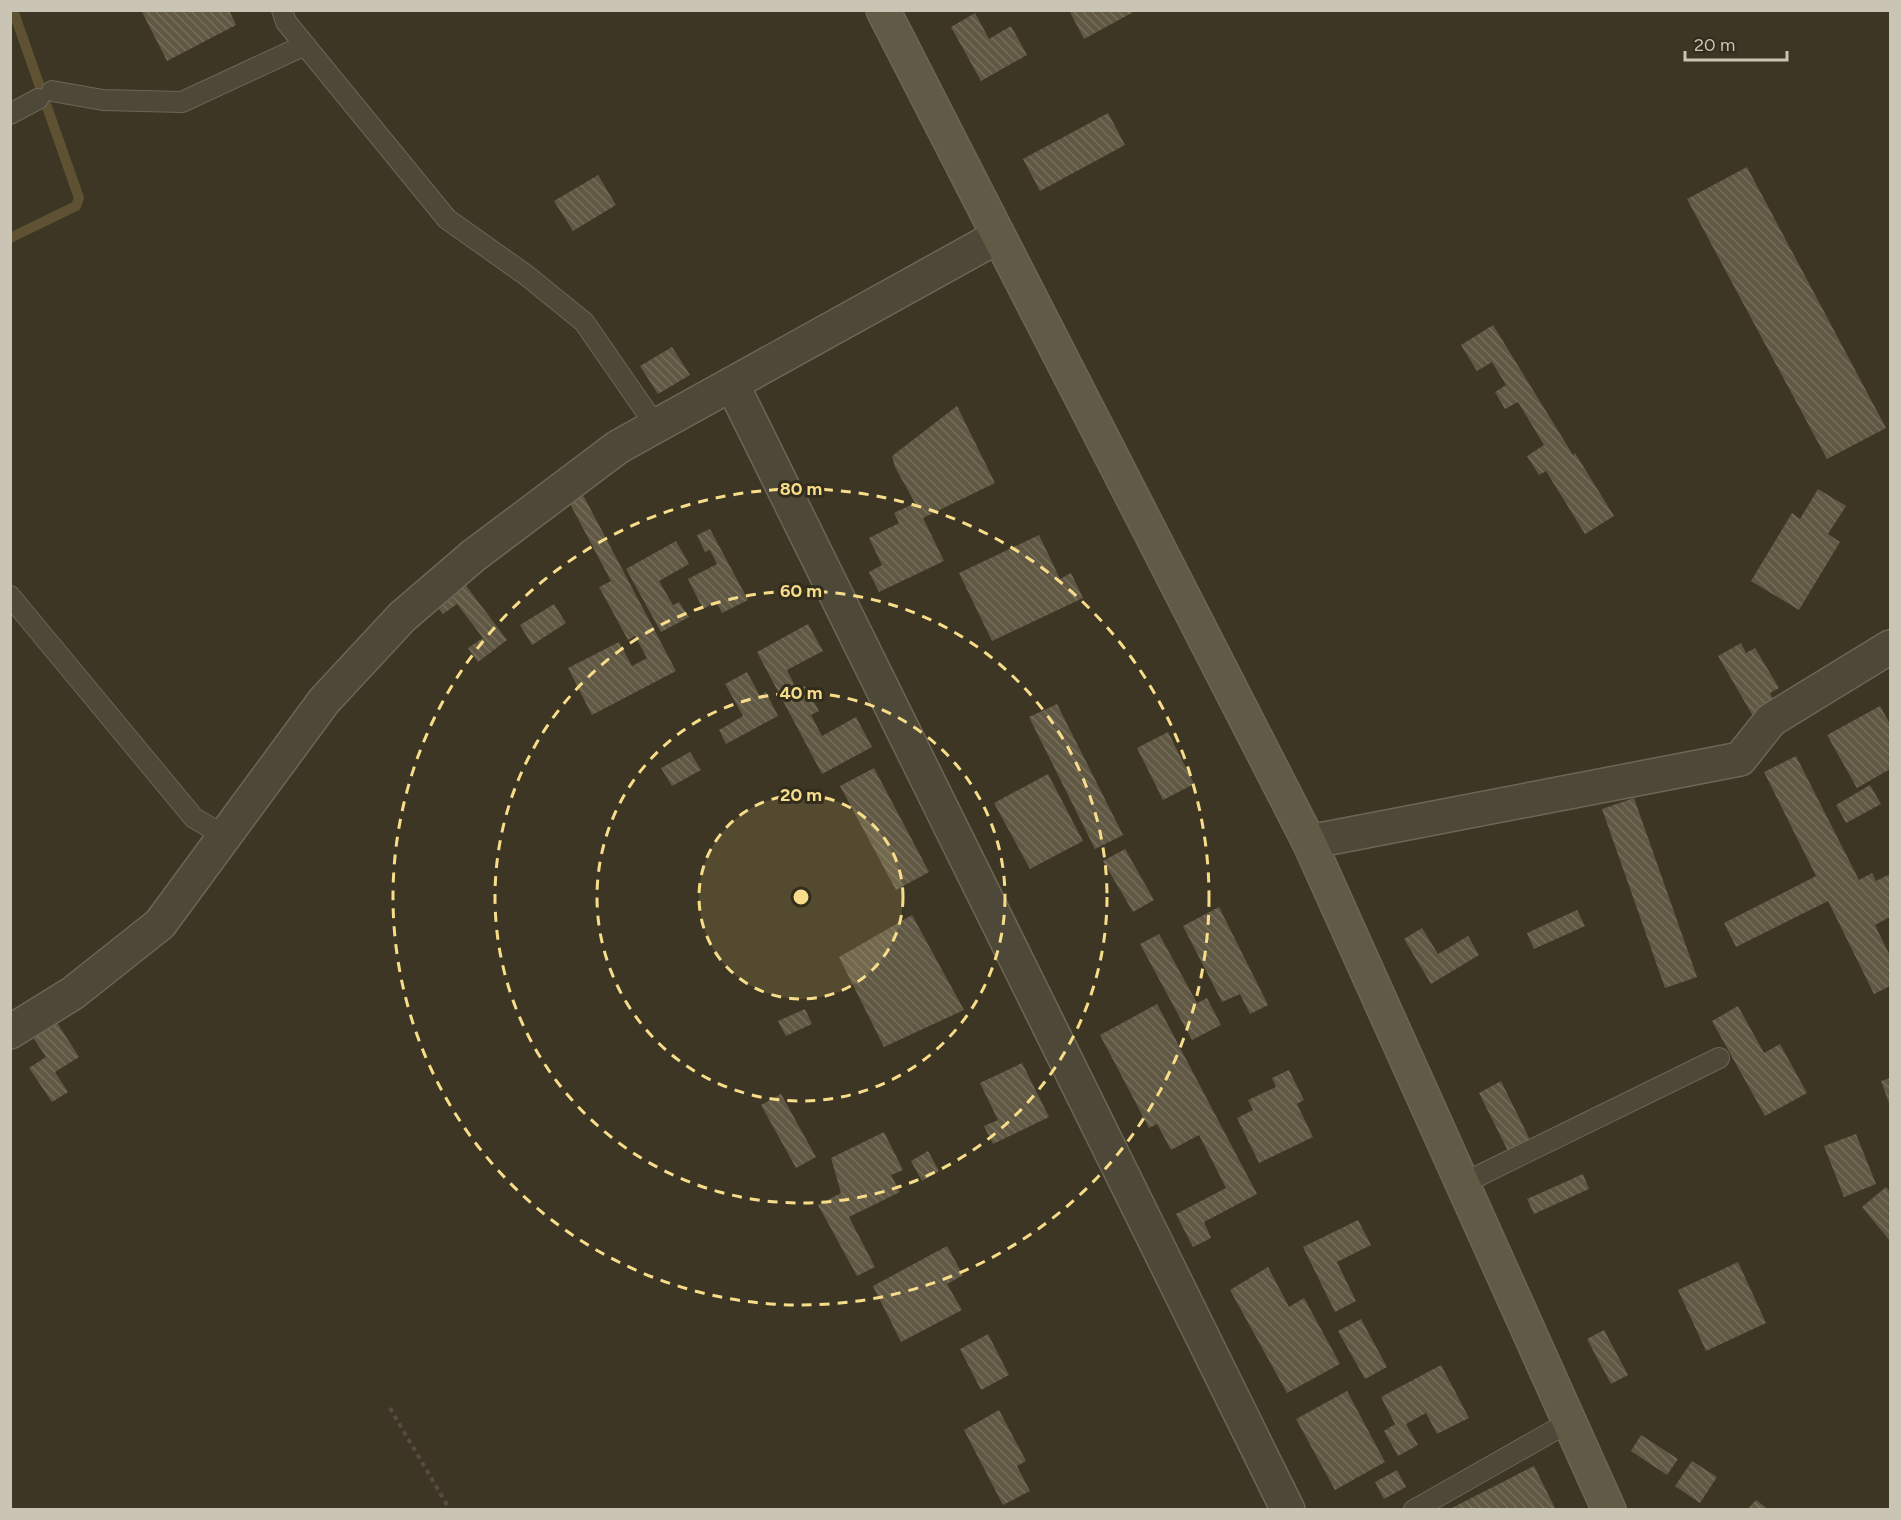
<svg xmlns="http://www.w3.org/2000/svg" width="1901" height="1520" font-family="Figtree,sans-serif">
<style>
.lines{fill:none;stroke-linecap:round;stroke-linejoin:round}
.stream{stroke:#5e5233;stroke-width:10}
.building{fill:url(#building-back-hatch)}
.lane-casing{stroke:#6b6656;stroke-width:22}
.street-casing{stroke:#6b6656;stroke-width:36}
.secondary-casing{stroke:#6b6656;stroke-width:36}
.path{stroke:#5b4944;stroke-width:4;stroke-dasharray:4.5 4.5;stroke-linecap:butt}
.lane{stroke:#4d4838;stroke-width:20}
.street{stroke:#4d4838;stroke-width:33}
.secondary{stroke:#605a46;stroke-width:33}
.ring{fill:none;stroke:#f7dd8a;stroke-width:3;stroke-dasharray:10 8}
.centre{fill:#f7dd8a;stroke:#322d1d;stroke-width:3}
.ring-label{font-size:18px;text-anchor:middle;font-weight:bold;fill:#f7dd8a;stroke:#322d1d;stroke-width:6;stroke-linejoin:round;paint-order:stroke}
</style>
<defs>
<pattern id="building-back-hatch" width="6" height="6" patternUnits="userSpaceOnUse" patternTransform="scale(1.5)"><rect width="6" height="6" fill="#605843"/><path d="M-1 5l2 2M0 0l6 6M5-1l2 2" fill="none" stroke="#756e5c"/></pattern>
</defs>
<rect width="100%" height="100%" fill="#3d3624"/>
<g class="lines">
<polyline class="stream" points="10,238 76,206 79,198 13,10"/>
</g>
<g class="building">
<polygon points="141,10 229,10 236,25 167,61"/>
<polygon points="1069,10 1137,10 1084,39"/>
<polygon points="975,13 989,39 1011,26 1027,55 981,81 951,27"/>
<polygon points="1108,113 1125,145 1040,191 1023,159"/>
<polygon points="1747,167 1886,428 1827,459 1687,199"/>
<polygon points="598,175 616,205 573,231 554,201"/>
<polygon points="1493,325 1573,455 1575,453 1614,516 1585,534 1546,471 1539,475 1527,456 1544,445 1518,402 1505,409 1495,392 1506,385 1492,362 1477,371 1461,345"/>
<polygon points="672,347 690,375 658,394 640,366"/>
<polygon points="957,406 995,483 923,518 944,561 879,592 869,572 882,565 869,538 899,523 894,513 915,503 895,467 892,456"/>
<polygon points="1818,489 1846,506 1828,534 1840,542 1799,610 1751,581 1792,513 1800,519"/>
<polygon points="582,493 676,671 592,715 568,668 619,642 632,666 647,658 635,636 628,640 599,587 611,581 568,500"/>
<polygon points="710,529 748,600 722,613 716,602 703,609 688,579 717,564 710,550 705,552 697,535"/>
<polygon points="1039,535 1060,579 1071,573 1083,598 992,641 959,573"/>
<polygon points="676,541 689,564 659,581 673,605 679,602 689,617 661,632 626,569"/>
<polygon points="461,579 507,640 478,662 468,648 483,638 457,604 443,614 433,601"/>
<polygon points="554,604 566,623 532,645 520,625"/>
<polygon points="808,624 823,651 787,670 797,690 805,686 819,711 811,715 822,736 856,717 872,747 822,774 757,652"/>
<polygon points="1741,643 1746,653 1755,648 1779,688 1770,693 1775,703 1753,716 1718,656"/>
<polygon points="747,672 760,696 766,692 778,716 726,744 719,730 743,716 725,684"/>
<polygon points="1057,704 1123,835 1095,849 1029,717"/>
<polygon points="1880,706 1890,724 1890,769 1857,788 1827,735"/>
<polygon points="1168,732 1194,784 1163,800 1137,748"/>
<polygon points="690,752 701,770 672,786 661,768"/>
<polygon points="1796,756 1859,880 1872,873 1876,881 1890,874 1890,917 1875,925 1890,956 1890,986 1874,994 1828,901 1736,947 1724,923 1816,876 1764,772"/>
<polygon points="874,768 929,872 896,890 840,786"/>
<polygon points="1048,774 1083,841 1030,869 994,803"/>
<polygon points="1870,785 1881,804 1846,823 1836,805"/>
<polygon points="1634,798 1697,977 1665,988 1602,809"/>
<polygon points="1125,849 1154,900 1133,912 1103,861"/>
<polygon points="1219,907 1268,1005 1250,1014 1240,994 1222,1002 1183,926"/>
<polygon points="1577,910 1585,926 1534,949 1527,933"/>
<polygon points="912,915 964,1010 884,1047 839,957"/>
<polygon points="1422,928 1438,954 1468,936 1479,955 1431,984 1404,939"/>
<polygon points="1159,934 1197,1003 1207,998 1221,1025 1192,1040 1140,944"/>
<polygon points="1157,1004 1257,1194 1204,1222 1211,1238 1193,1247 1176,1214 1226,1188 1199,1135 1171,1150 1157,1124 1149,1128 1100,1035"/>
<polygon points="1738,1006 1764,1053 1780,1044 1807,1093 1765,1116 1712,1021"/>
<polygon points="805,1009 812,1024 786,1036 778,1021"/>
<polygon points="56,1021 79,1057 55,1072 68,1092 52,1102 29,1068 46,1057 32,1036"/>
<polygon points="1022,1063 1049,1117 993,1144 984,1126 998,1120 980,1083"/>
<polygon points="1289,1070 1304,1100 1297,1104 1313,1137 1259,1163 1237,1118 1253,1110 1248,1100 1276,1087 1272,1078"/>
<polygon points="1890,1078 1890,1106 1881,1081"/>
<polygon points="1501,1081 1530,1140 1508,1151 1479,1093"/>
<polygon points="781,1094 816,1157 796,1168 761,1105"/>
<polygon points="884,1132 903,1170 891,1175 900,1192 849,1217 875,1267 857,1276 818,1205 841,1193 831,1158"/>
<polygon points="1856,1134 1876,1184 1844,1197 1824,1146"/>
<polygon points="928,1151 939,1171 922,1181 911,1161"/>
<polygon points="1583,1174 1589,1189 1534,1214 1527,1199"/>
<polygon points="1886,1187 1890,1192 1890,1241 1862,1207"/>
<polygon points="1358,1220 1371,1245 1337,1262 1356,1301 1335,1312 1303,1247"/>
<polygon points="947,1246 963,1275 947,1284 962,1310 901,1342 873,1286"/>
<polygon points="1738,1262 1766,1323 1706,1351 1678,1290"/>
<polygon points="1268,1267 1289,1307 1304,1298 1340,1364 1287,1393 1230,1290"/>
<polygon points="1361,1319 1387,1367 1365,1379 1338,1331"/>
<polygon points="1604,1330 1628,1375 1611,1384 1587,1339"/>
<polygon points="988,1334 1009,1375 981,1390 960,1349"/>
<polygon points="1441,1365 1469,1418 1437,1434 1426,1413 1406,1424 1418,1445 1398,1456 1384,1431 1395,1424 1381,1397"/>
<polygon points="1347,1391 1385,1462 1335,1490 1296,1419"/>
<polygon points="999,1410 1026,1461 1017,1466 1030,1491 1003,1505 964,1430"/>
<polygon points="1641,1435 1678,1459 1667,1475 1631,1451"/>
<polygon points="1692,1461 1717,1477 1700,1503 1675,1486"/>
<polygon points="1534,1466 1556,1510 1448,1510"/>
<polygon points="1397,1470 1406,1487 1384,1499 1375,1482"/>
<polygon points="1756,1500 1769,1510 1747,1510"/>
</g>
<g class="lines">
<g class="lane-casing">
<g id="lane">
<polyline points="282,10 286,22 447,219 526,275 584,322 656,426"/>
<polyline points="52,91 103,100 182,102 305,45"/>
<polyline points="10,114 38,99"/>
<polyline points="10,596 194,818 225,836"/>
<polyline points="1462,1184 1719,1058"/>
<polyline points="1414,1510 1569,1422"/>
</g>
</g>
<g class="street-casing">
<g id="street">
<polyline points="732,384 1288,1510"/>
<polyline points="1309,842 1740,759 1771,720 1890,647"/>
<polyline points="10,1032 73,993 160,924 324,701 402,617 473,556 618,447 997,237"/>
</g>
</g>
<g class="secondary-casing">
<polyline id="secondary" points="883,10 1309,842 1609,1510"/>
</g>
<polyline class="path" points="390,1408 450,1510"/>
<use href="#lane" class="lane"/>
<use href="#street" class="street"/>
<use href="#secondary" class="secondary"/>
</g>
<circle cx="801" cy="897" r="102" fill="#f7dd8a" fill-opacity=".12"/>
<g class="ring">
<circle cx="801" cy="897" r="102"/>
<circle cx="801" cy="897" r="204"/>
<circle cx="801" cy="897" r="306"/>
<circle cx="801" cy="897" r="408"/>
</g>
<circle cx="801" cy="897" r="9" class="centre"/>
<g class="ring-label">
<text x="801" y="495">80 m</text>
<text x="801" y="597">60 m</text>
<text x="801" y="699">40 m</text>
<text x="801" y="801">20 m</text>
</g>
<rect width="1901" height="1520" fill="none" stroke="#c9c4b4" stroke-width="24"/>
<path d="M1685 51v9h102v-9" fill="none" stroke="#c9c4b4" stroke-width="3"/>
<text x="1694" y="51" font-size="18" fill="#c9c4b4" stroke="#322d1d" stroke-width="4.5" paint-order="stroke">20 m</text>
</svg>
